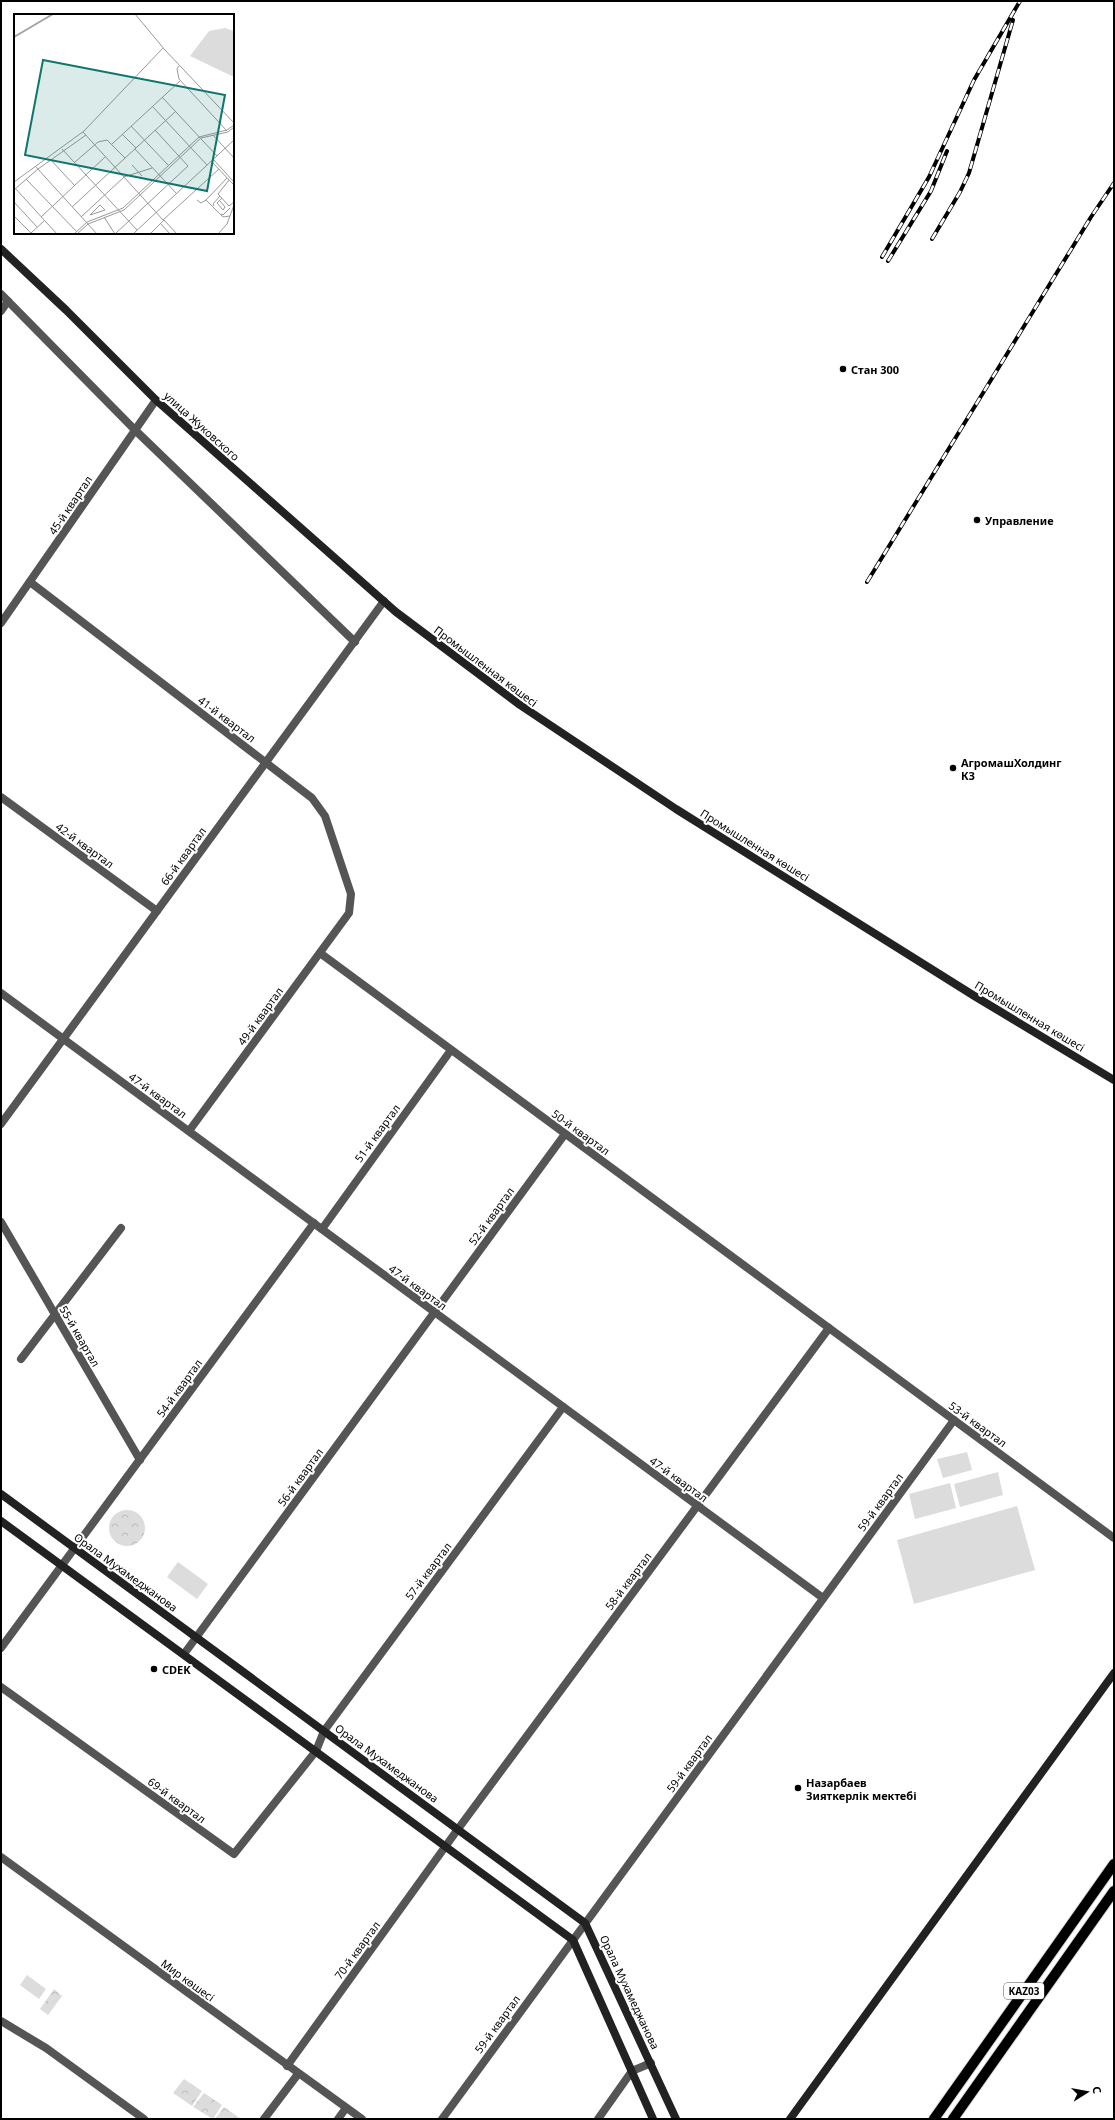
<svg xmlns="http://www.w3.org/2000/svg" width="1115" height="2120" font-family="'Noto Sans',sans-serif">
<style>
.forest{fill:url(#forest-crowns)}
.garden{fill:#dcdcdc}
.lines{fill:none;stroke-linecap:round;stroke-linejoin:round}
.primary-casing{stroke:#dbdbdb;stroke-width:12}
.street{stroke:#555;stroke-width:8}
.secondary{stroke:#222;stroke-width:8}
.primary{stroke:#000;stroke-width:10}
.rail-casing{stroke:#000;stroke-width:4}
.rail{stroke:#fff;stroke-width:2.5;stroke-dasharray:8;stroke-linecap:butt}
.poi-dot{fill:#000;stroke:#fff;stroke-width:1.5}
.labels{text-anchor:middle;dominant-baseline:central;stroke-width:4;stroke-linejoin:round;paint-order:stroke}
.shield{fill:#fff;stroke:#4c4c4c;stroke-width:1}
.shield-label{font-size:10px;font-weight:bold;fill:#000}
.poi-label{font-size:11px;font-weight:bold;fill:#000;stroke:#fff;text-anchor:start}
.street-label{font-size:11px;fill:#000;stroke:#fff}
.inset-river{fill:none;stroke:#a3a3a3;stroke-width:2}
.inset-road{fill:none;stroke:#999;stroke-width:1}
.view{fill:#0f766e;fill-opacity:0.15;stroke:#0f766e;stroke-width:2}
.inset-edge{fill:none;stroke:#000;stroke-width:2}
</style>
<defs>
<pattern id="forest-crowns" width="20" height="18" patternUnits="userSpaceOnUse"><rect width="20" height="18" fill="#dcdcdc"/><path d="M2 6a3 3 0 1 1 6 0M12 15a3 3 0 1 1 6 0" fill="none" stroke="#bbb"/></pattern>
</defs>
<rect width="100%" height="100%" fill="#fff"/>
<g class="forest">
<circle cx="127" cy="1528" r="18"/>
<polygon points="54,1989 62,1996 48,2015 40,2009"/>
<polygon points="184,2079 202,2091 192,2106 173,2093"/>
<polygon points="204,2093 222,2105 213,2119 193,2107"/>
<polygon points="224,2107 241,2119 215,2119"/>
</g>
<g class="garden">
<polygon points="967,1452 972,1470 943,1478 937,1459"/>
<polygon points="998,1472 1003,1495 960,1507 954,1484"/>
<polygon points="950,1483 956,1508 915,1519 909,1494"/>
<polygon points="1017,1506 1035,1570 914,1604 897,1540"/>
<polygon points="178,1562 208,1584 197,1599 167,1577"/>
<polygon points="27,1975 46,1989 39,1999 20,1985"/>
</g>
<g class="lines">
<g class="primary-casing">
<g id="primary">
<polyline points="934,2119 1114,1864"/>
<polyline points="953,2119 1114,1891"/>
</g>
</g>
<g class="street">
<polyline points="1,294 135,430 355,642"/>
<polyline points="1,311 8,301"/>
<polyline points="30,582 312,798 325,816 351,894 349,913 189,1131"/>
<polyline points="1,623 156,400"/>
<polyline points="1,797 157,911"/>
<polyline points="320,953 1114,1538"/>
<polyline points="1,993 823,1598"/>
<polyline points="1,1124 384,601"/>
<polyline points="1,1222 140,1460"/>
<polyline points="322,1229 451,1050"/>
<polyline points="21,1359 121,1228"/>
<polyline points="1,1648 314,1223"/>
<polyline points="184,1654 565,1134"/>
<polyline points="1,1687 234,1854 316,1751 324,1731 563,1407"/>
<polyline points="1,1857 362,2119"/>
<polyline points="1,2021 46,2048 144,2119"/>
<polyline points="287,2066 458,1829 829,1328"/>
<polyline points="264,2119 298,2074"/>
<polyline points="338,2119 346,2108"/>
<polyline points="442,2119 954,1420"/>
<polyline points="598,2119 632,2071 651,2063"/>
</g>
<g class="secondary">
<polyline points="1,249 66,310 156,400 396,612 520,705 676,809 976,997 1114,1080"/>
<polyline points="1,1494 585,1923 676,2119"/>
<polyline points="1,1521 573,1940 653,2119"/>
<polyline points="790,2119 1114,1673"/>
</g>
<use href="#primary" class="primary"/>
<g class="rail-casing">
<g id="rail">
<polyline points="932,239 960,192 969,173 1013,20"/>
<polyline points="882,257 929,177 974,80 1020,1"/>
<polyline points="888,261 931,191 947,151"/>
<polyline points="867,582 1091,217 1114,183"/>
</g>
</g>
<use href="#rail" class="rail"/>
</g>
<g class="poi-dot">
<circle cx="843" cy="369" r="4"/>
<circle cx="977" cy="520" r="4"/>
<circle cx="953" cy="768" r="4"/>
<circle cx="154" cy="1669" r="4"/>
<circle cx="798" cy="1788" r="4"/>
</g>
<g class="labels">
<rect class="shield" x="1004" y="1983" width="40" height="16" rx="3"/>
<g class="shield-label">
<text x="1024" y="1991">KАZ03</text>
</g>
<g class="poi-label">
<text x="851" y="369">Стан 300</text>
<text x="985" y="520">Управление</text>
<text x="961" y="762">АгромашХолдинг<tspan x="961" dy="13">КЗ</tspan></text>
<text x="162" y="1669">CDEK</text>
<text x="806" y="1782">Назарбаев<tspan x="806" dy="13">Зияткерлік мектебі</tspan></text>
</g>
<g class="street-label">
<text transform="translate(202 426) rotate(42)">улица Жуковского</text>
<text transform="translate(70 505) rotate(-56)">45-й квартал</text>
<text transform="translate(486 666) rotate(37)">Промышленная көшесі</text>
<text transform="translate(227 719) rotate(37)">41-й квартал</text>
<text transform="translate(85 845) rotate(36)">42-й квартал</text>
<text transform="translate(755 845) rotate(32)">Промышленная көшесі</text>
<text transform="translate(183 856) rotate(-54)">66-й квартал</text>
<text transform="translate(260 1016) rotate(-54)">49-й квартал</text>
<text transform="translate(1030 1016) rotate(31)">Промышленная көшесі</text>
<text transform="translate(158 1095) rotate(36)">47-й квартал</text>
<text transform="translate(581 1132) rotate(36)">50-й квартал</text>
<text transform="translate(377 1133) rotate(-54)">51-й квартал</text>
<text transform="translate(491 1216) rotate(-54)">52-й квартал</text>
<text transform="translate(418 1287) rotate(36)">47-й квартал</text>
<text transform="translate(80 1336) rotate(60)">55-й квартал</text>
<text transform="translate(179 1388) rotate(-54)">54-й квартал</text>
<text transform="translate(978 1424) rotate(36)">53-й квартал</text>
<text transform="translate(300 1477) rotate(-54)">56-й квартал</text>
<text transform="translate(679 1479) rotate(36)">47-й квартал</text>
<text transform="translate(880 1502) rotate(-54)">59-й квартал</text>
<text transform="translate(428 1571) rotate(-53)">57-й квартал</text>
<text transform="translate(126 1572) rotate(36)">Орала Мухамеджанова</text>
<text transform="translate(628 1581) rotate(-53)">58-й квартал</text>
<text transform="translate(387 1763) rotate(36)">Орала Мухамеджанова</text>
<text transform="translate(689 1763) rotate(-54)">59-й квартал</text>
<text transform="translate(177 1800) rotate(36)">69-й квартал</text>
<text transform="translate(357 1950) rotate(-54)">70-й квартал</text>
<text transform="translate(188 1980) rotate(36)">Мир көшесі</text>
<text transform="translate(630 1992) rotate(65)">Орала Мухамеджанова</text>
<text transform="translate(497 2024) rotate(-54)">59-й квартал</text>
</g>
</g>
<g transform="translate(14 14)">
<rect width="220" height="220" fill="#fff"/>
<path d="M211,14L220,17V63L176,42L195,17Z" fill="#dcdcdc"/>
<path class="inset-river" d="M0,23L39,0"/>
<path class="inset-road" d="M121,0L151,36L220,109M165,52L163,55L165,65L213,117M148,83L203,142M138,92L193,151M117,112L155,152M69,118L149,206L205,155M108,120L122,134M199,121L220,144M98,130L166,67M48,135L123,216M121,135L162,179M199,145L220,168M37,146L61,172M197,147L220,171M61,148L84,128L93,126L111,144M118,151L128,162M22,153L83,220M12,165L63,218M215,166L204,180L215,192L220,188M0,168L70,117L149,34M0,173L43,220M1,175L24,155L72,121M183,186L187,189L192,186L209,203L216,202M192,186L213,164M206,187L211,193L209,196L203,189L208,184M0,188L23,213M86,191L91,196L76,201ZM200,192L199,190L206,182M58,193L162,97M207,200L209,201L216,194M0,202L17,219M27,203L91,143M67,203L110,163L138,154M90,203L101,220M150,206L163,220M147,210L156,220M16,220L30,207M60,220L73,208L109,194L185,123L213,116L220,111M63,220L74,210L110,196L187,124L214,118L220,113M101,220L174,152L141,116M119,220L220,126M136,220L150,206M204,220L213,210L220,191"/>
<path class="view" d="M29,46L211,81L193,177L11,141Z"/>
<rect width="220" height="220" class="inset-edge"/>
</g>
<rect width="1115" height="2120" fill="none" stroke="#000000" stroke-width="4"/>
<g transform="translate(1087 2092) rotate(79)" stroke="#ffffff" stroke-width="3" paint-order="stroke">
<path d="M0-3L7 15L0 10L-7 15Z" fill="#000000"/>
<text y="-6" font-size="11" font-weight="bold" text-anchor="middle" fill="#000000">С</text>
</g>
</svg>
